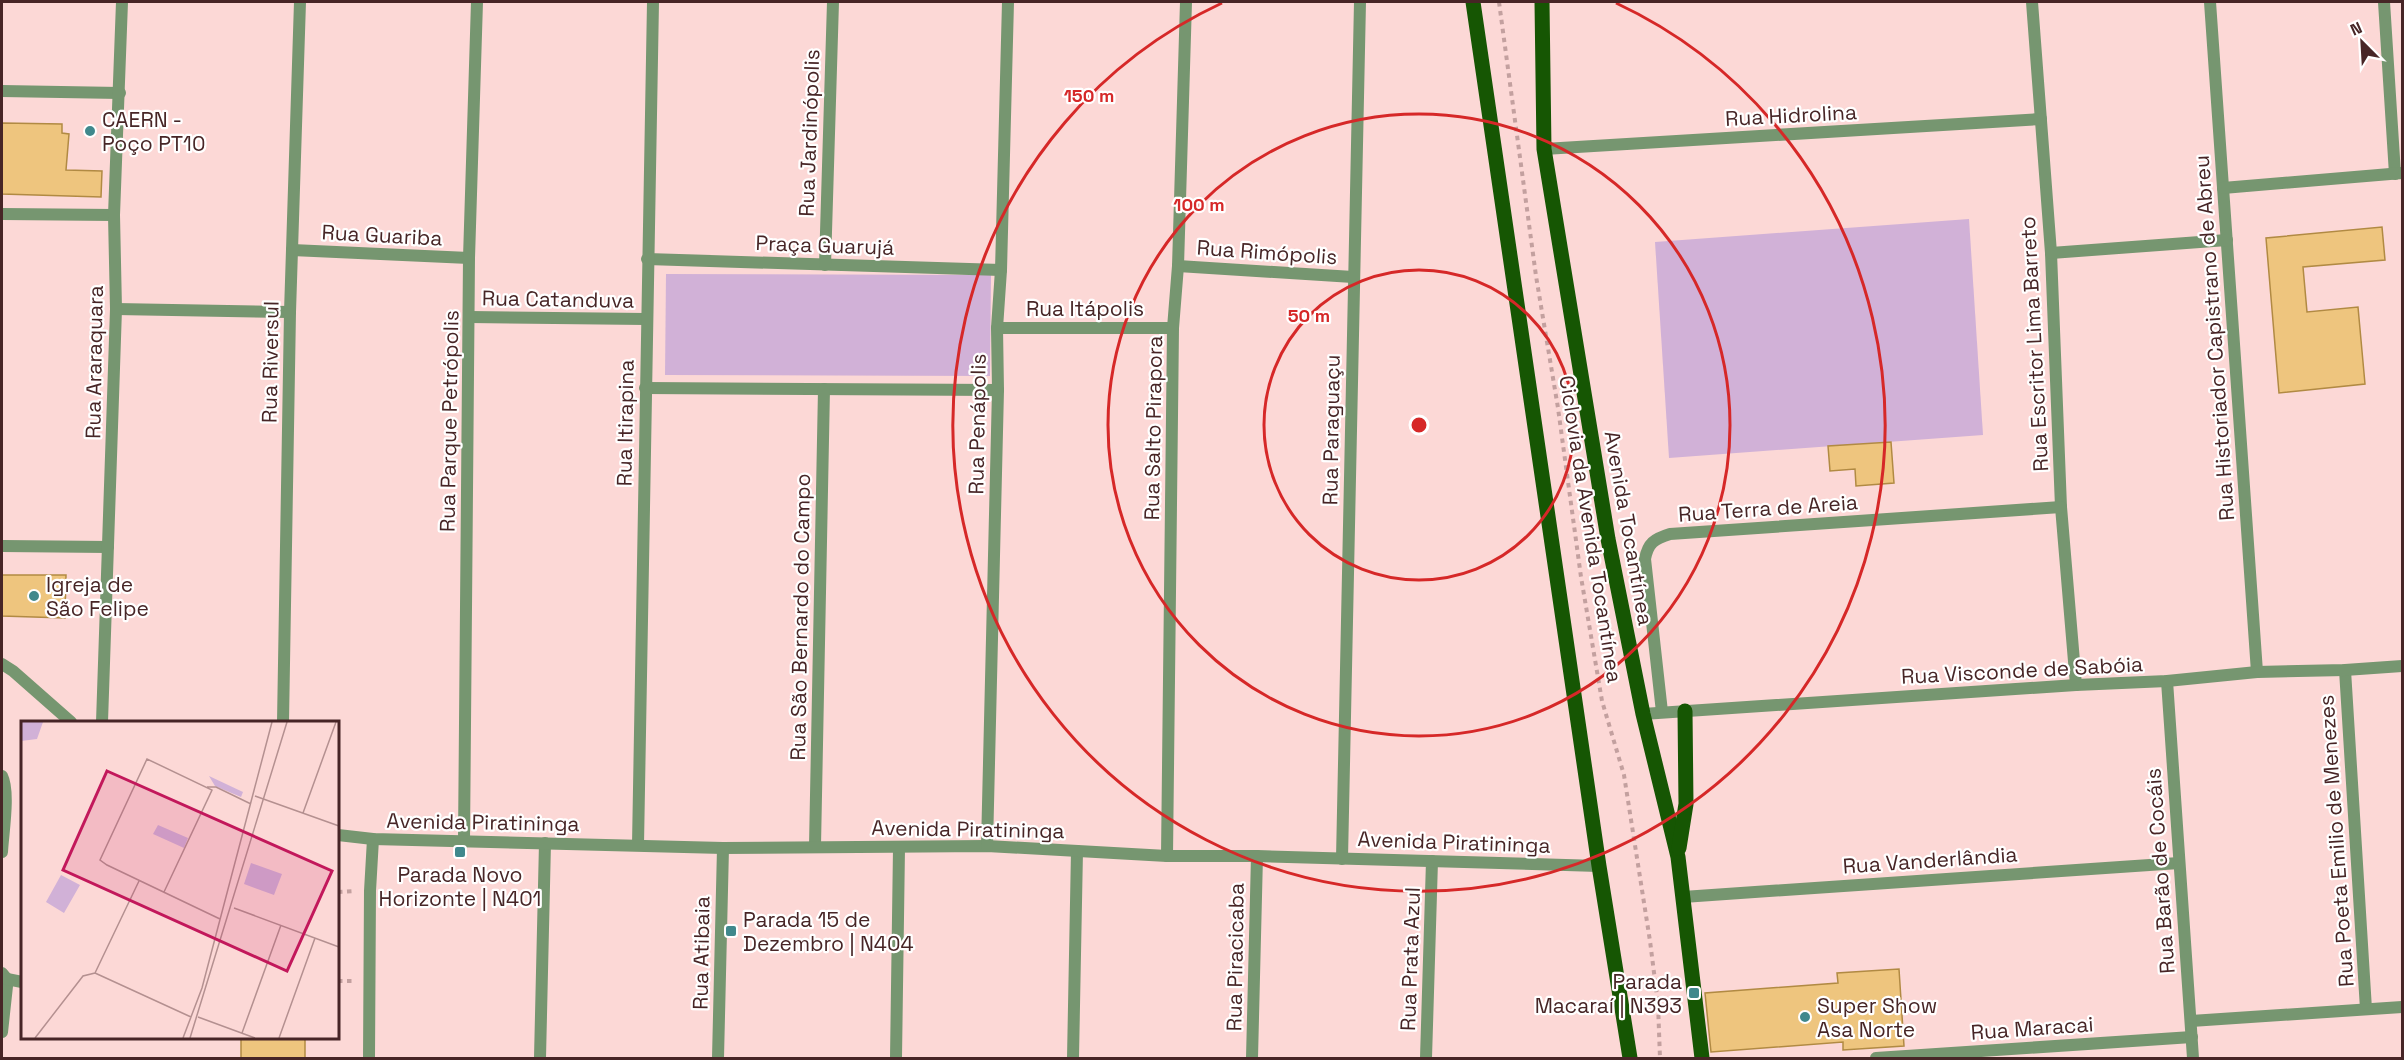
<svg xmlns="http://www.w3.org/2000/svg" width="2404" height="1060" font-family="'Space Grotesk',sans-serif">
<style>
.green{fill:#d1b1d7}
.building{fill:#eec57e;stroke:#b18a43;stroke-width:1.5}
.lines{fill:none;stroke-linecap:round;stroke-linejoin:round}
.path{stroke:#c3a09f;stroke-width:4;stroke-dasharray:4.5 4.5;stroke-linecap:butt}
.minor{stroke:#769670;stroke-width:12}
.tertiary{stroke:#769670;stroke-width:12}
.primary{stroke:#165603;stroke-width:15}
.ring{fill:none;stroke:#d62828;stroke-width:3}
.poi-dot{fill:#40888c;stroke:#fff;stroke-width:2}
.labels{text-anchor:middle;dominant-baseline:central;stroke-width:4.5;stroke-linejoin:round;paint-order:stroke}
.street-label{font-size:21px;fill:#472526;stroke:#fff}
.poi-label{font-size:21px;fill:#472526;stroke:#fff;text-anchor:start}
.inset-road{fill:none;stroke:#b49090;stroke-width:1.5}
.view{fill:#c2185b;fill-opacity:0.15;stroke:#c2185b;stroke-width:3}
.inset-edge{fill:none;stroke:#472526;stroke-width:3}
.centre{fill:#d62828;stroke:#fff;stroke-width:3}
.ring-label{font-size:18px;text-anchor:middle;font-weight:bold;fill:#d62828;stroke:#fff;stroke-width:4.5;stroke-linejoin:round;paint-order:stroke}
</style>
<rect width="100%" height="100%" fill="#fcd8d6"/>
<g class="green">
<polygon points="1969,219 1983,435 1669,458 1655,242"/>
<polygon points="666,274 991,275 990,376 665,375"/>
</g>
<g class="building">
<polygon points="2,123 62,124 62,133 69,134 66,170 102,171 101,197 2,194"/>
<polygon points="2382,227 2385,260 2303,267 2307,312 2358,307 2365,384 2279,393 2266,238"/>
<polygon points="1891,442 1894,483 1856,486 1855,469 1830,471 1828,446"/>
<polygon points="2,575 66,575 65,618 2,616"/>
<polygon points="1899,969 1904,1046 1843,1050 1843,1042 1711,1052 1705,993 1838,983 1837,973"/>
<rect x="241" y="1038" width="64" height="21"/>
</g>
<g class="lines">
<g class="path">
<polyline points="1499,2 1536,276 1558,408 1581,577 1602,701 1624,775 1650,941 1658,1004 1660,1058"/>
<polyline points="338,892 355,891"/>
<polyline points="338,981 354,981"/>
</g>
<g class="minor">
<polyline points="2032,2 2051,253 2061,507 2076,685"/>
<polyline points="2210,2 2257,672"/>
<polyline points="2384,2 2395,174"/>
<polyline points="2,91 120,93"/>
<polyline points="1544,149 2041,119"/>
<polyline points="2223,188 2402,173"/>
<polyline points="2,214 114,215"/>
<polyline points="292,250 469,258"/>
<polyline points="2051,253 2227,240"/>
<polyline points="647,259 1001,270"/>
<polyline points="825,265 833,2"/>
<polyline points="1178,266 1353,277"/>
<polyline points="116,309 290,312"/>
<polyline points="470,317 646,319"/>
<polyline points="997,328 1173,328"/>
<polyline points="645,388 998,390"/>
<polyline points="2,546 108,547"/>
<polyline points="2,664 13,671 71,722"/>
<polyline points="2345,670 2366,1009"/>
<path d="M1662,712L1645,559C1648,543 1654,539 1670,534L2061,507"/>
<polyline points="102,722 116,309 114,215 122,2"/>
<path d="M2,776C10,792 3,833 2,852"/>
<polyline points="464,840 469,258 477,2"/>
<polyline points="638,845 653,2"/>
<polyline points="815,846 824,389"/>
<polyline points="1167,856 1173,328 1178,266 1186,2"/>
<polyline points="1342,859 1360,2"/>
<polyline points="1683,897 2179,863"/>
<polyline points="2,973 7,979 7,986 2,1032"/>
<polyline points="7,979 22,982"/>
<polyline points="2191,1021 2402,1007"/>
<polyline points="369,1058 370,891 373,839"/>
<polyline points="540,1058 545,843"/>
<polyline points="896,1058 899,848"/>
<polyline points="1073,1058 1077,851"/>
<polyline points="1252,1058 1257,856"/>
<polyline points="1426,1058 1432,861"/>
<polyline points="1876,1058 2192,1037"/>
</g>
<g class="tertiary">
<polyline points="2167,681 2193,1058"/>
<polyline points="1643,714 2076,685 2167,681 2257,672 2345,670 2402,666"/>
<polyline points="283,722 290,312 300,2"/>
<polyline points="338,835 373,839 723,848 987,846 1167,856 1257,856 1599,866"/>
<polyline points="987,846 998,390 997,328 1001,270 1008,2"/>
<polyline points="718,1058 723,848"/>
</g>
<g class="primary">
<polyline points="1473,2 1599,866 1630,1058"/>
<polyline points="1542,2 1544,149 1608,539 1643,714 1678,857 1702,1058"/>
<polyline points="1679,848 1686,804 1685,711"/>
</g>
</g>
<g class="ring">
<circle cx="1419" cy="425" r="155"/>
<circle cx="1419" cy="425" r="311"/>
<path d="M1616 3A466 466 0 1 1 1222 3"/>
</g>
<g class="poi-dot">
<circle cx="90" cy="131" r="6"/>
<circle cx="34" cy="596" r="6"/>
<rect x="454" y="846" width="12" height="12" rx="3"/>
<rect x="725" y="925" width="12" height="12" rx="3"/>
<rect x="1688" y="987" width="12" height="12" rx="3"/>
<circle cx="1805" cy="1017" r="6"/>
</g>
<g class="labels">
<g class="street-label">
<text transform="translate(1791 115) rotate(-3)">Rua Hidrolina</text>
<text transform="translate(809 133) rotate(-88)">Rua Jardinópolis</text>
<text transform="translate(382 235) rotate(3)">Rua Guariba</text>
<text transform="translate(825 245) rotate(2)">Praça Guarujá</text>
<text transform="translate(1267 252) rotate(4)">Rua Rimópolis</text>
<text transform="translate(558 299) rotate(1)">Rua Catanduva</text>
<text x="1085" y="308">Rua Itápolis</text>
<text transform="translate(2214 338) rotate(-94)">Rua Historiador Capistrano de Abreu</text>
<text transform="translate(2034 344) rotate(-93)">Rua Escritor Lima Barreto</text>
<text transform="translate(94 362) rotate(-89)">Rua Araraquara</text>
<text transform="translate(270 362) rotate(-89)">Rua Riversul</text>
<text transform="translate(449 421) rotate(-89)">Rua Parque Petrópolis</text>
<text transform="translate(625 423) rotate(-89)">Rua Itirapina</text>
<text transform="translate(977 424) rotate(-89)">Rua Penápolis</text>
<text transform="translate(1153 428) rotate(-89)">Rua Salto Pirapora</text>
<text transform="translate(1331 430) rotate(-89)">Rua Paraguaçu</text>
<text transform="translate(1768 508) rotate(-4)">Rua Terra de Areia</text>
<text transform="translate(1629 528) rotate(80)">Avenida Tocantínea</text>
<text transform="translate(1591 529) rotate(81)">Ciclovia da Avenida Tocantínea</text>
<text transform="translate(800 617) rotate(-89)">Rua São Bernardo do Campo</text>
<text transform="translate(2022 670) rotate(-3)">Rua Visconde de Sabóia</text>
<text transform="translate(483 822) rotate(1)">Avenida Piratininga</text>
<text transform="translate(968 829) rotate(1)">Avenida Piratininga</text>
<text transform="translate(2336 841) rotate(-94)">Rua Poeta Emilio de Menezes</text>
<text transform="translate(1454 842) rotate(2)">Avenida Piratininga</text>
<text transform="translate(1930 860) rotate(-4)">Rua Vanderlândia</text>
<text transform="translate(2160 871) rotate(-94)">Rua Barão de Cocáis</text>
<text transform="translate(701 953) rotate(-89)">Rua Atibaia</text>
<text transform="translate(1235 957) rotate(-89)">Rua Piracicaba</text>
<text transform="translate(1410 959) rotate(-88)">Rua Prata Azul</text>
<text transform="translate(2032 1028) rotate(-4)">Rua Maracai</text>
</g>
<g class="poi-label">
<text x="102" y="119">CAERN -<tspan x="102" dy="24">Poço PT10</tspan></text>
<text x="46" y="584">Igreja de<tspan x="46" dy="24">São Felipe</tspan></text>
<text x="460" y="874" text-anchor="middle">Parada Novo<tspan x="460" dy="24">Horizonte | N401</tspan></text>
<text x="743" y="919">Parada 15 de<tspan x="743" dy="24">Dezembro | N404</tspan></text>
<text x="1682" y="981" text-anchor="end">Parada<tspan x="1682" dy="24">Macaraí | N393</tspan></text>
<text x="1817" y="1005">Super Show<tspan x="1817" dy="24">Asa Norte</tspan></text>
</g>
</g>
<g transform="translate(21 721)">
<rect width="318" height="318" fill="#fcd8d6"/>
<path d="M0,1H22L16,18L0,20ZM188,55L222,71L220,76L194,65ZM137,104L167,117L163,127L132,113ZM230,142L261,153L253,174L223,163ZM40,154L59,164L43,192L25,181Z" fill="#d1b1d7"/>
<path class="inset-road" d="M186,66H195L230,83M234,75L318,105M282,92L315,1M143,171L191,69L126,38L79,139L86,144L199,198M213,187L318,226M74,252L170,296M74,252L118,160M177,296L234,317M221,312L260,204M14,317L62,255L74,252M162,317L181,267L251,1M169,317L266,1M258,317L294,217"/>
<path class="view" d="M86,50L311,150L266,250L42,149Z"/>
<rect width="318" height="318" class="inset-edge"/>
</g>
<circle cx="1419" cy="425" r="9" class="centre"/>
<g class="ring-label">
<text x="1089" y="102">150 m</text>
<text x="1199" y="211">100 m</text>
<text x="1309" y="322">50 m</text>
</g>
<rect width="2404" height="1060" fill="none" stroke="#472526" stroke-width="6"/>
<g transform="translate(2362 42) rotate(336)" stroke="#ffffff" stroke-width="4.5" paint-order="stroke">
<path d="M0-4.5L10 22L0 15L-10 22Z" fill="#472526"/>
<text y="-9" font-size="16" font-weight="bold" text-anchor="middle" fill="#472526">N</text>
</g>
</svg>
